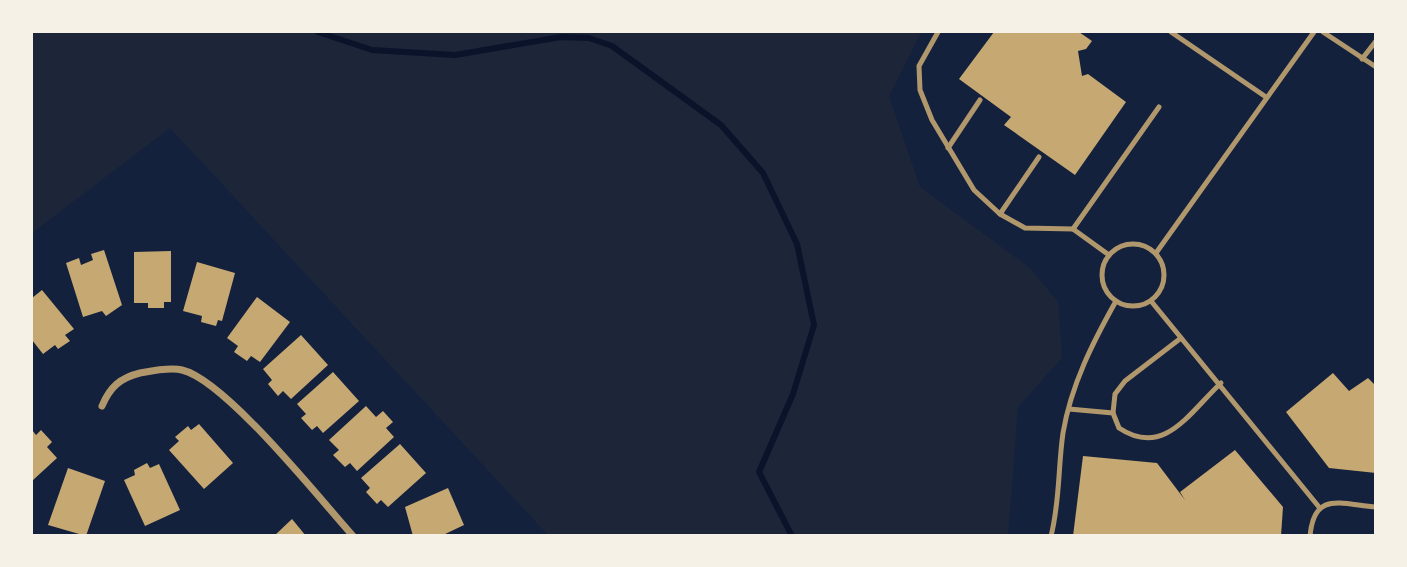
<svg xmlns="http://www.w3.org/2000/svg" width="1407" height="567" font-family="'Times New Roman',serif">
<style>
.green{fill:#1d2539}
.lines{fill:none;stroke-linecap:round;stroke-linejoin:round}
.stream{stroke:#0b132b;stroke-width:6}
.building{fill:#c6a872}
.service{stroke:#b1986c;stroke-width:5}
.minor{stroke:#b1986c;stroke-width:7}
</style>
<rect width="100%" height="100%" fill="#14213d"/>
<polygon class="green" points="32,32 921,32 889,96 920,187 1030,268 1058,302 1062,358 1018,407 1008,535 548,535 170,128 32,233"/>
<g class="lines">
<polyline class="stream" points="318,32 372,50 455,55 561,37 589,38 612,46 721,125 763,173 797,244 814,325 793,394 759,472 792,536"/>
</g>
<g class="building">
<polygon points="994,32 1079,32 1092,41 1086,49 1078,51 1082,76 1088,74 1126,102 1075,175 1004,125 1011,117 959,79"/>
<polygon points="104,250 122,305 106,316 102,311 83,317 66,263 79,258 81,265 93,260 91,254"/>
<polygon points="171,251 171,302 164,302 164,308 148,308 148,303 134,303 134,252"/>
<polygon points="197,262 235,273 222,321 218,320 216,326 201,322 202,316 183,311"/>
<polygon points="42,290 74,329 65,335 70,341 58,349 55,345 43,354 32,340 32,298"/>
<polygon points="257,297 290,322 260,362 251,356 247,361 234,352 238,346 227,338"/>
<polygon points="301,335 328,365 291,399 283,391 278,396 268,384 272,380 263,369"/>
<polygon points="333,372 359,401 323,433 317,426 312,430 301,418 306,414 297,404"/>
<polygon points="1333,373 1349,391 1368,378 1376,386 1376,473 1329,468 1286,412"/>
<polygon points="366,406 376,417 383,411 393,422 386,428 394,437 357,471 350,463 345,467 333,455 339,450 329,440"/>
<polygon points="199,424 233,463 204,489 169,450 179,441 175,437 188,426 191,430"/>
<polygon points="32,430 36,435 41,430 52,442 47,447 57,458 32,481"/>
<polygon points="400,444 426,473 388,507 381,500 377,504 366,492 370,488 361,478"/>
<polygon points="1235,450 1283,507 1281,536 1073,536 1083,456 1157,463 1185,500 1180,492"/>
<polygon points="147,463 150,468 159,464 180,510 145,526 124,480 135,475 134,470"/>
<polygon points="68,468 105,481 86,536 48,525"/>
<polygon points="448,488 464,525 441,536 413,536 405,507"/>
<polygon points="292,519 306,536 274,536"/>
</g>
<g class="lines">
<g class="service">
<polyline points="938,32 919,66 920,90 932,120 974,190 1000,214 1025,228 1073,229 1109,255"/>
<polyline points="1171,32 1266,97"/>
<polyline points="1323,32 1376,67"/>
<polyline points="1362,59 1376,41"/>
<polyline points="948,148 980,100"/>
<polyline points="1000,214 1039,157"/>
<polyline points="1073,229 1159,107"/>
<circle cx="1133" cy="275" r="31"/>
<polyline points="1156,253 1314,32"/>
<polyline points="1151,301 1319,507"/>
<path d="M1069,409L1113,413L1119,428C1164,458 1189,413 1221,383"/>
<polyline points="1113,413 1115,394 1125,381 1181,338"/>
<path d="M1051,536C1060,501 1058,467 1063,433C1071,385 1093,342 1116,301"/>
<path d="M1310,536C1314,491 1340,504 1376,507"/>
</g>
<path class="minor" d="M102,406C110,387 120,378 140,373C151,371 170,367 182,370C225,380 319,498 353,536"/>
</g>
<rect width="1407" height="567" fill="none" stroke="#f6f1e7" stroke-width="66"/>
</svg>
